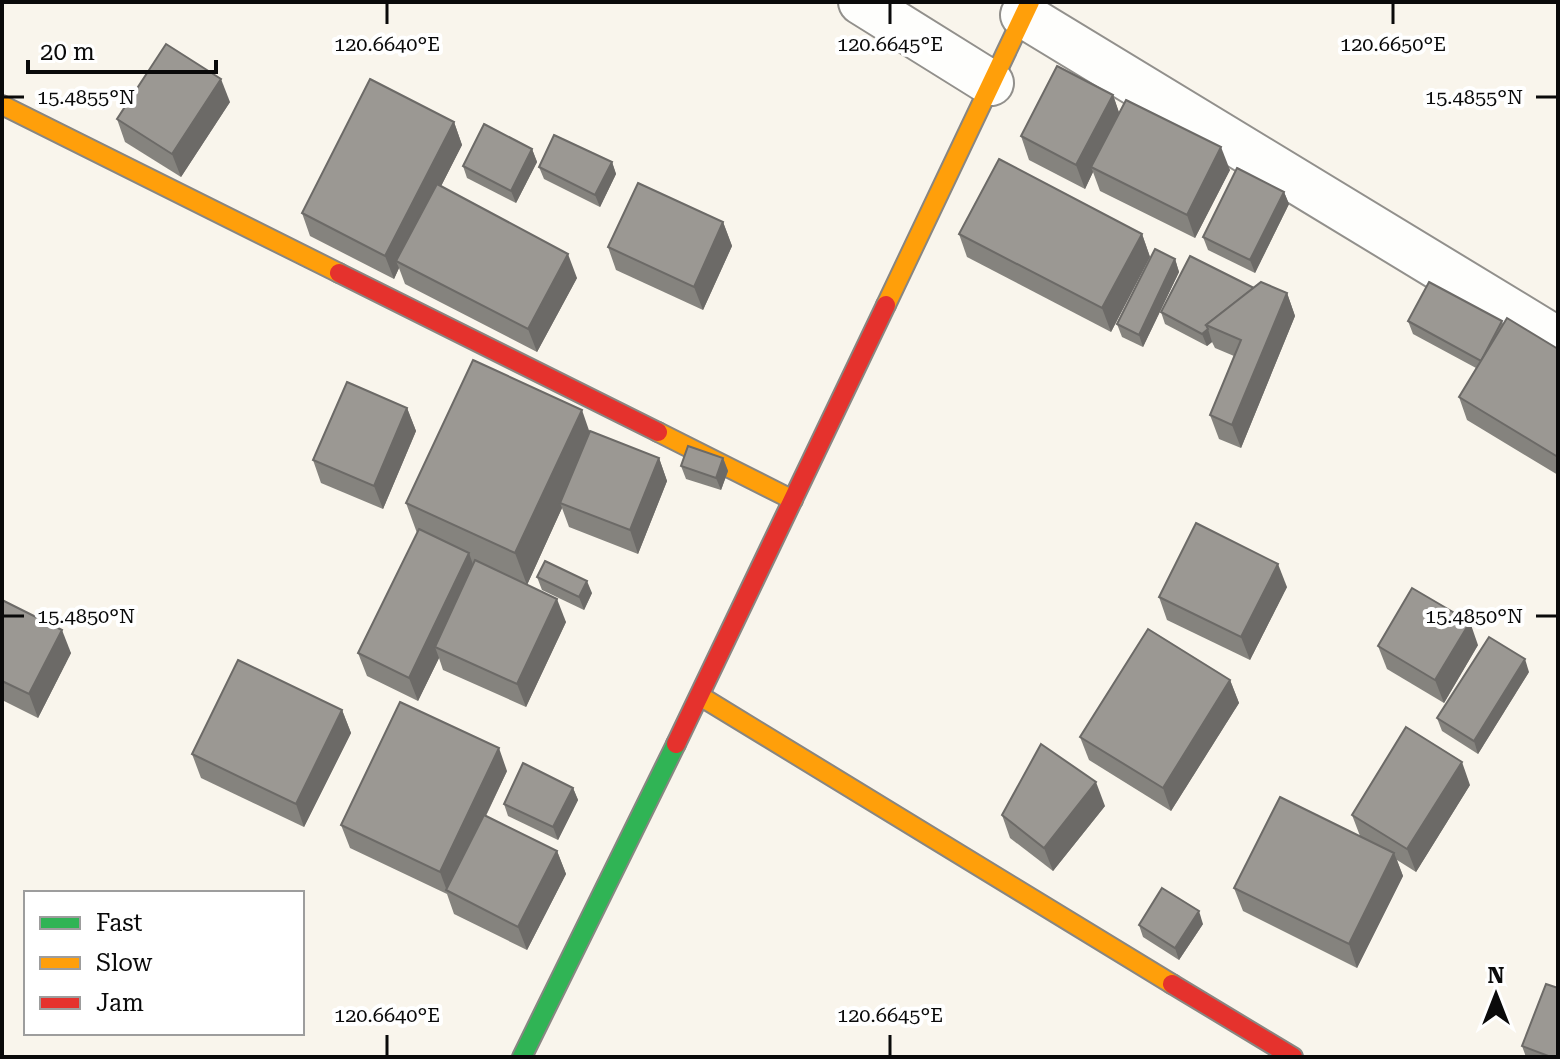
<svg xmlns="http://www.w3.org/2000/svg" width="1560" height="1059" font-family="'Roboto Serif',serif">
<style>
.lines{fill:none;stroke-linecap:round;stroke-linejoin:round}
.street-casing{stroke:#92908c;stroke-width:48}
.fast-casing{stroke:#888682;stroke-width:22}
.slow-casing{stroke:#888682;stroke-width:22}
.jam-casing{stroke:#888682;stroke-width:22}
.street{stroke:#fefefc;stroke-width:44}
.fast{stroke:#30b455;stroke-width:18}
.slow{stroke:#ff9f0a;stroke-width:18}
.jam{stroke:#e5322d;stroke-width:18}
.wall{fill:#85837e}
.shaded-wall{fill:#6c6a67}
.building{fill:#9b9893;stroke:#6c6a67;stroke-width:2}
.ticks{fill:none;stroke:#0a0a0a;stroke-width:3}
.ticks-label{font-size:20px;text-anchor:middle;fill:#0a0a0a;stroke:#fff;stroke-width:8;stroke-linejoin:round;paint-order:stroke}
</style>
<rect width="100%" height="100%" fill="#f9f5ec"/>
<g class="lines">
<g class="street-casing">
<g id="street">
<polyline points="861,2 991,83"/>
<polyline points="1023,15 1558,340"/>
</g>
</g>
<g class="fast-casing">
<polyline id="fast" points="522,1057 676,744"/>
</g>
<g class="slow-casing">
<g id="slow">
<polyline points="2,105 339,273"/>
<polyline points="886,305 1030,2"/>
<polyline points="658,432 793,500"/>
<polyline points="700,696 1172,984"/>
</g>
</g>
<g class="jam-casing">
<g id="jam">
<polyline points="339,273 658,432"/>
<polyline points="676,744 886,305"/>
<polyline points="1172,984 1293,1057"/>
</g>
</g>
<use href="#street" class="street"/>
<use href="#fast" class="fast"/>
<use href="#slow" class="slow"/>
<use href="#jam" class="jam"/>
</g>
<g class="wall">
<polygon points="1113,95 1119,113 1230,170 1195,238 1100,191 1093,172 1085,189 1029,160 1021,136"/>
<polygon points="230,102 181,177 125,142 117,119"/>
<polygon points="454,122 462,145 441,186 577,278 537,352 405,284 399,268 394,279 310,236 302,213"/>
<polygon points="532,149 537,162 516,203 467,178 463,166"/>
<polygon points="612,162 616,174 600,207 544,179 539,167"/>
<polygon points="1284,192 1289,204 1255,273 1208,250 1203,237"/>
<polygon points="723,222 732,246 703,310 616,270 608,247"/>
<polygon points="959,234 1142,234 1150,257 1111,332 967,257"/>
<polygon points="1175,259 1179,272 1143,347 1122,337 1117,324"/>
<polygon points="1254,288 1287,293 1295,316 1241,448 1219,439 1210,415 1234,356 1215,348 1212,342 1207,346 1165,324 1161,312"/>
<polygon points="1408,321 1502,321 1503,324 1558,349 1558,475 1467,420 1459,397 1476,368 1413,334"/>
<polygon points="407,408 416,431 383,509 321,483 313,460"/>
<polygon points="589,431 659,458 667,481 638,554 569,527 562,508 527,585 566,622 526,707 443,670 439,658 418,701 367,676 358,653 417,533 406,503"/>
<polygon points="723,458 728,471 721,490 686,479 681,466"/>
<polygon points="537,577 592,593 584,610 542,590"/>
<polygon points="1287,587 1250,660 1167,620 1159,597"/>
<polygon points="2,600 71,653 38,718 2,700"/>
<polygon points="1478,645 1444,703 1387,669 1378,646"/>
<polygon points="1529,672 1478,754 1442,731 1437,718"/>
<polygon points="1230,680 1239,703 1171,811 1089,760 1080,737"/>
<polygon points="342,710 351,733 304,827 201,778 192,754"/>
<polygon points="507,771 486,816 557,851 566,874 527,950 454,914 447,894 350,848 341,825"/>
<polygon points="1470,785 1416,872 1397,860 1403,876 1357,968 1243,911 1234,888 1360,836 1352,815"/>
<polygon points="573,788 578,800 558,840 508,816 504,804"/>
<polygon points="1105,806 1053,871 1010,838 1002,815"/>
<polygon points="1203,924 1179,960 1143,937 1139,925"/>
<polygon points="1522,1046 1558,1057 1526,1057"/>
</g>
<g class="shaded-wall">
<polygon points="221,79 230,102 181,177 172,154"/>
<polygon points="1113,95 1121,118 1091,167 1093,172 1085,189 1076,165"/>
<polygon points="454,122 462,145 402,263 396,261 399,268 394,279 385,256"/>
<polygon points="1221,147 1230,170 1195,238 1187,215"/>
<polygon points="532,149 537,162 516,203 511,191"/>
<polygon points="612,162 616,174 600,207 595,195"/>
<polygon points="1284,192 1289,204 1255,273 1250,260"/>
<polygon points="723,222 732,246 703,310 694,287"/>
<polygon points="1142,234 1150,257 1111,332 1102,308"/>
<polygon points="568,254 577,278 537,352 528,329"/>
<polygon points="1175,259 1179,272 1143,347 1139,335"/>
<polygon points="1287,293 1295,316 1241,448 1232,425"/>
<polygon points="1208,329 1212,342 1207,346 1202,334"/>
<polygon points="407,408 416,431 383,509 374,486"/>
<polygon points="582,410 593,442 560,503 562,508 527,585 515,553"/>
<polygon points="659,458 667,481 638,554 630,530"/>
<polygon points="723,458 728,471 721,490 716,478"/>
<polygon points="469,553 477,576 435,647 439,658 418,701 409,678"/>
<polygon points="1278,564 1287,587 1250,660 1241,637"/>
<polygon points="587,581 592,593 584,610 579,597"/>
<polygon points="557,599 566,622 526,707 517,684"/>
<polygon points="1470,622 1478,645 1444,703 1435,680"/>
<polygon points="62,630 71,653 38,718 29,694"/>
<polygon points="1525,659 1529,672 1478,754 1474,741"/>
<polygon points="1230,680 1239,703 1171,811 1163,788"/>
<polygon points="342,710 351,733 304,827 296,804"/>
<polygon points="499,748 507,771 449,892 447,891 440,872"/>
<polygon points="1462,762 1470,785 1416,872 1407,849"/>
<polygon points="1096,782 1105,806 1053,871 1044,848"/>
<polygon points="573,788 578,800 558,840 553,827"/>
<polygon points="557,851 566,874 527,950 518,927"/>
<polygon points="1394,853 1403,876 1357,968 1349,944"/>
<polygon points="1199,911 1203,924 1179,960 1175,948"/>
</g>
<g class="building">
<polygon points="166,44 221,79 172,154 117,119"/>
<polygon points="1057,66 1113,95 1076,165 1021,136"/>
<polygon points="370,79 454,122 385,256 302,213"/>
<polygon points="1126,100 1221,147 1187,215 1091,167"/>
<polygon points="484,124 532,149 511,191 463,166"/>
<polygon points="554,135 612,162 595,195 539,167"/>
<polygon points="999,159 1142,234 1102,308 959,234"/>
<polygon points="1237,168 1284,192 1250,260 1203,237"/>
<polygon points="638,183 723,222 694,287 608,247"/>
<polygon points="437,184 568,254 528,329 396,261"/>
<polygon points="1155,249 1175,259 1139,335 1117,324"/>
<polygon points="1190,256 1254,288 1206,325 1208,329 1202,334 1161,312"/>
<polygon points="1261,282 1287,293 1232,425 1210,415 1241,340 1206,325"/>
<polygon points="1429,282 1502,321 1481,361 1408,321"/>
<polygon points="1507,318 1558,349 1558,457 1459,397"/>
<polygon points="473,360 582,410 515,553 406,503"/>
<polygon points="347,382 407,408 374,486 313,460"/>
<polygon points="590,431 659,458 630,530 560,503"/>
<polygon points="688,446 723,458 716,478 681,466"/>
<polygon points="1196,523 1278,564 1241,637 1159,597"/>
<polygon points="419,529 469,553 409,678 358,653"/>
<polygon points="475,560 557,599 517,684 435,647"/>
<polygon points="545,561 587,581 579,597 537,577"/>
<polygon points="1412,588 1470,622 1435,680 1378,646"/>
<polygon points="2,600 62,630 29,694 2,681"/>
<polygon points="1148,629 1230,680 1163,788 1080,737"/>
<polygon points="1489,637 1525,659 1474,741 1437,718"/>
<polygon points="238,660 342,710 296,804 192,754"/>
<polygon points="400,702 499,748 440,872 341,825"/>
<polygon points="1406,727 1462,762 1407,849 1352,815"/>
<polygon points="1041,744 1096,782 1044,848 1002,815"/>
<polygon points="523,763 573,788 553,827 504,804"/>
<polygon points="1280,797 1394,853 1349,944 1234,888"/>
<polygon points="484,815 557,851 518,927 446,890"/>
<polygon points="1162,888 1199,911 1175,948 1139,925"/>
<polygon points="1546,984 1558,988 1558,1057 1551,1057 1522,1046"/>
</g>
<path class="ticks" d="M387,4V24M890,4V24M1393,4V24M4,97H24M1536,97H1556M4,616H24M1536,616H1556M387,1035V1055M890,1035V1055"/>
<g class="ticks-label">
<text x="387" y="51">120.6640°E</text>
<text x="890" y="51">120.6645°E</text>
<text x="1393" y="51">120.6650°E</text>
<text x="86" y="104">15.4855°N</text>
<text x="1474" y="104">15.4855°N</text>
<text x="86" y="623">15.4850°N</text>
<text x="1474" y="623">15.4850°N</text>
<text x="387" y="1022">120.6640°E</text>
<text x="890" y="1022">120.6645°E</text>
</g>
<rect width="1560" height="1059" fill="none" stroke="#0a0a0a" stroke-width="8"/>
<rect x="24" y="891" width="280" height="144" fill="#ffffff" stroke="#9d9d9d" stroke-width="2"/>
<rect x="40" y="917" width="40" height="12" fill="#30b455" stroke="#9d9d9d" stroke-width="2"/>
<text x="96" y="931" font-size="24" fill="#0a0a0a">Fast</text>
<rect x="40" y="957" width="40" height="12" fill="#ff9f0a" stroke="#9d9d9d" stroke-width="2"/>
<text x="96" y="971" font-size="24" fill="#0a0a0a">Slow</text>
<rect x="40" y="997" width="40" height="12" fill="#e5322d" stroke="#9d9d9d" stroke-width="2"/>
<text x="96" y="1011" font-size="24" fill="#0a0a0a">Jam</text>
<g transform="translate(1496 995)" stroke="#ffffff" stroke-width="6" paint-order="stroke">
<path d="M0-6L14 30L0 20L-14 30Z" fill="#0a0a0a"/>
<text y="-12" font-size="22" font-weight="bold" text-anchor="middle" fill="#0a0a0a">N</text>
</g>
<path d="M28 60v12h188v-12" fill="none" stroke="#0a0a0a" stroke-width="4"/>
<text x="40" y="60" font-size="24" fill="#0a0a0a" stroke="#ffffff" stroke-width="6" paint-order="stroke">20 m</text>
</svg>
